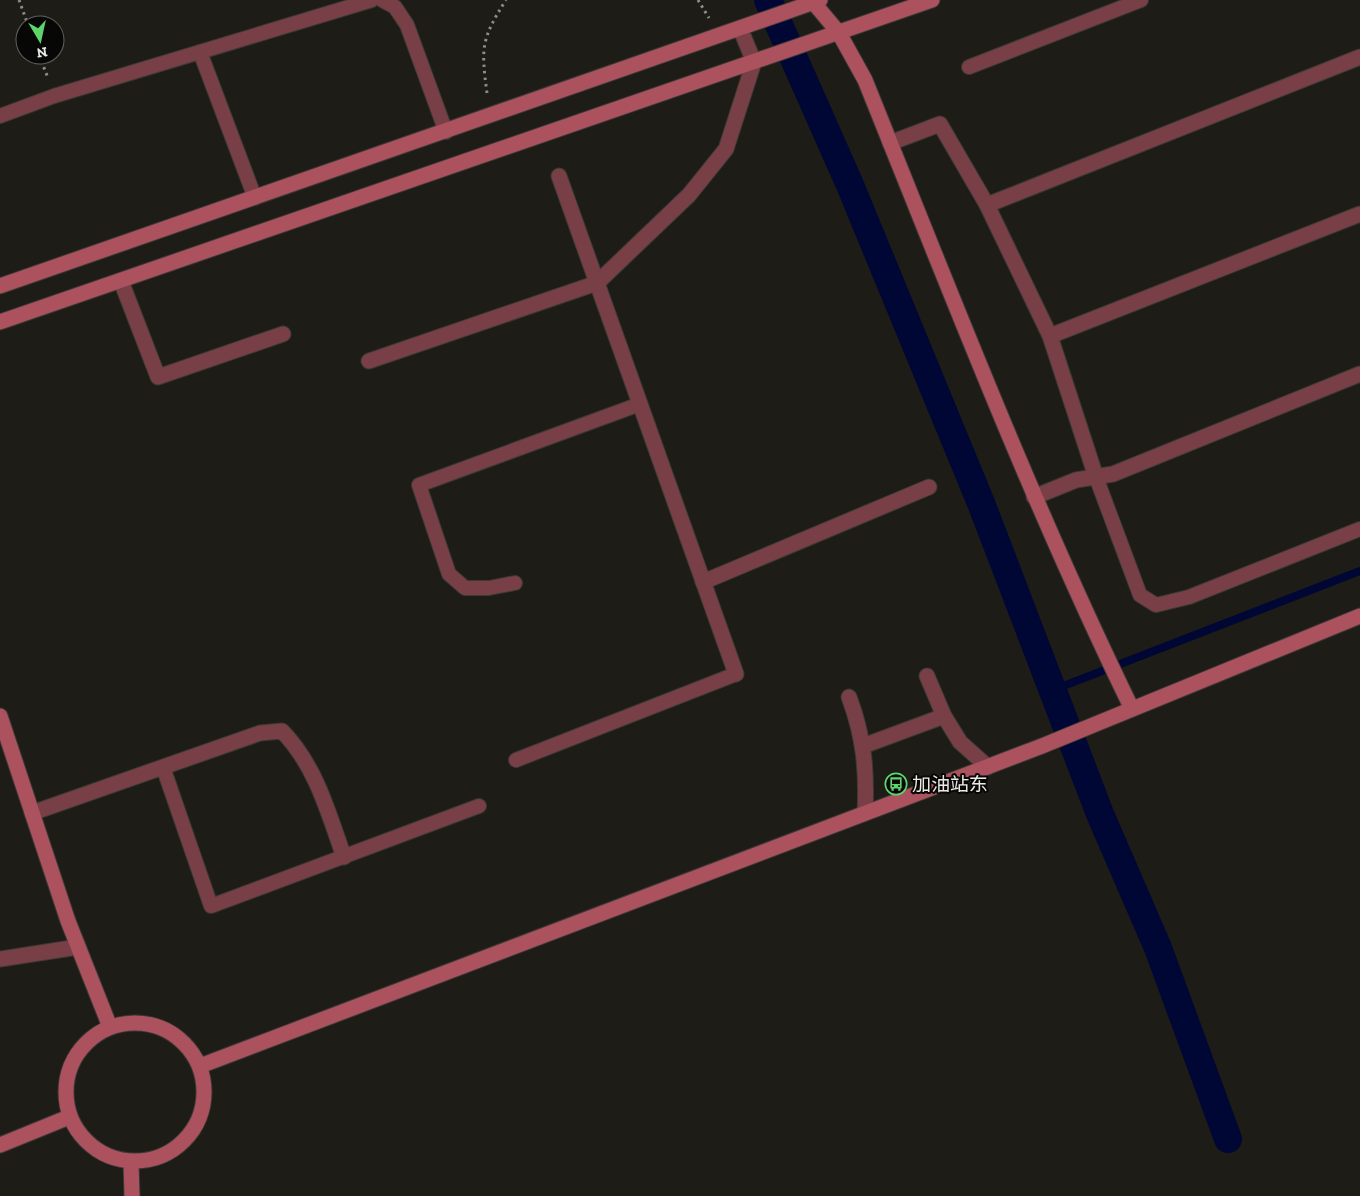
<svg xmlns="http://www.w3.org/2000/svg" width="1360" height="1196" font-family="'Zilla Slab','Noto Sans SC',serif">
<style>
.lines{fill:none;stroke-linecap:round;stroke-linejoin:round}
.stream{stroke:#000735;stroke-width:8}
.canal{stroke:#000735;stroke-width:28}
.lane-casing{stroke:#3a3934;stroke-width:16}
.street-casing{stroke:#3a3934;stroke-width:17}
.secondary-casing{stroke:#3a3934;stroke-width:17}
.path{stroke:#8d8c88;stroke-width:3;stroke-dasharray:2.5 4;stroke-linecap:butt}
.lane{stroke:#783f47;stroke-width:14}
.street{stroke:#783f47;stroke-width:15}
.secondary{stroke:#ac515e;stroke-width:15}
.labels{text-anchor:middle;dominant-baseline:central;stroke-width:4;stroke-linejoin:round;paint-order:stroke}
.poi-label{font-size:19px;fill:#eae9e5;stroke:#070705;text-anchor:start}
</style>
<rect width="100%" height="100%" fill="#1d1c17"/>
<g class="lines">
<polyline class="stream" points="1053,690 1360,571"/>
<polyline class="canal" points="768,0 850,185 981,503 1100,814 1158,948 1228,1139"/>
<g class="lane-casing">
<g id="lane">
<polyline points="382,0 395,7 407,25 446,132"/>
<polyline points="200,52 255,198"/>
<polyline points="969,67 1141,0"/>
<polyline points="0,116 54,96 372,0"/>
<polyline points="1096,477 1140,595 1156,605 1189,597 1360,529"/>
<polyline points="515,583 489,588 465,588 449,574 419,485 640,404"/>
<polyline points="516,760 736,674"/>
<polyline points="163,767 211,906 479,806"/>
</g>
</g>
<g class="street-casing">
<g id="street">
<polyline points="890,143 940,124 987,205 1050,336 1096,477"/>
<polyline points="559,176 736,674"/>
<polyline points="987,205 1360,57"/>
<polyline points="121,281 158,377 283,334"/>
<polyline points="1050,336 1360,214"/>
<polyline points="369,361 597,283 689,195 726,149 754,62 740,28"/>
<polyline points="1034,497 1076,480 1113,474 1360,374"/>
<polyline points="703,582 929,487"/>
<polyline points="927,676 944,716 960,742 988,767"/>
<path d="M849,697C864,737 867,771 865,813"/>
<polyline points="863,746 944,716"/>
<path d="M32,813L260,733L282,731C316,766 328,812 344,857"/>
<polyline points="0,959 78,947"/>
</g>
</g>
<g class="secondary-casing">
<g id="secondary">
<path d="M813,2L839,33L865,80C950,291 1032,504 1132,709"/>
<polyline points="0,286 820,0"/>
<polyline points="0,322 932,0"/>
<polyline points="0,716 68,921 110,1027"/>
<circle cx="135" cy="1092" r="69"/>
<polyline points="200,1066 1042,746 1360,616"/>
<polyline points="0,1145 69,1117"/>
<polyline points="131,1162 132,1196"/>
</g>
</g>
<g class="path">
<polyline points="19,0 28,25"/>
<polyline points="698,0 709,18"/>
<polyline points="39,55 48,78"/>
<path d="M487,93C481,48 481,39 506,0"/>
</g>
<use href="#lane" class="lane"/>
<use href="#street" class="street"/>
<use href="#secondary" class="secondary"/>
</g>
<defs>
<g id="bus-ring" transform="scale(1.125)"><circle r="9.5" fill="#070705" stroke="#5dd56c" stroke-width="1.5"/><path d="M-5-6H5V4H4V6H2V4H-2V6H-4V4H-5ZM-3.5-4V0h7V-4ZM-3.5 1.2v1.5H-2V1.2ZM2 1.2v1.5H3.5V1.2Z" fill="#5dd56c"/></g>
</defs>
<g fill-rule="evenodd">
<use href="#bus-ring" x="896" y="784"/>
</g>
<g class="labels">
<g class="poi-label">
<text x="912" y="784">加油站东</text>
</g>
</g>
<g transform="translate(40 40) rotate(171)"><circle r="24" fill="#070705" stroke="#62615f"/>
<path d="M0-4L9 19L0 12L-9 19Z" fill="#5dd56c"/>
<text y="-8" font-size="14" font-weight="bold" text-anchor="middle" fill="#eae9e5">N</text>
</g>
</svg>
